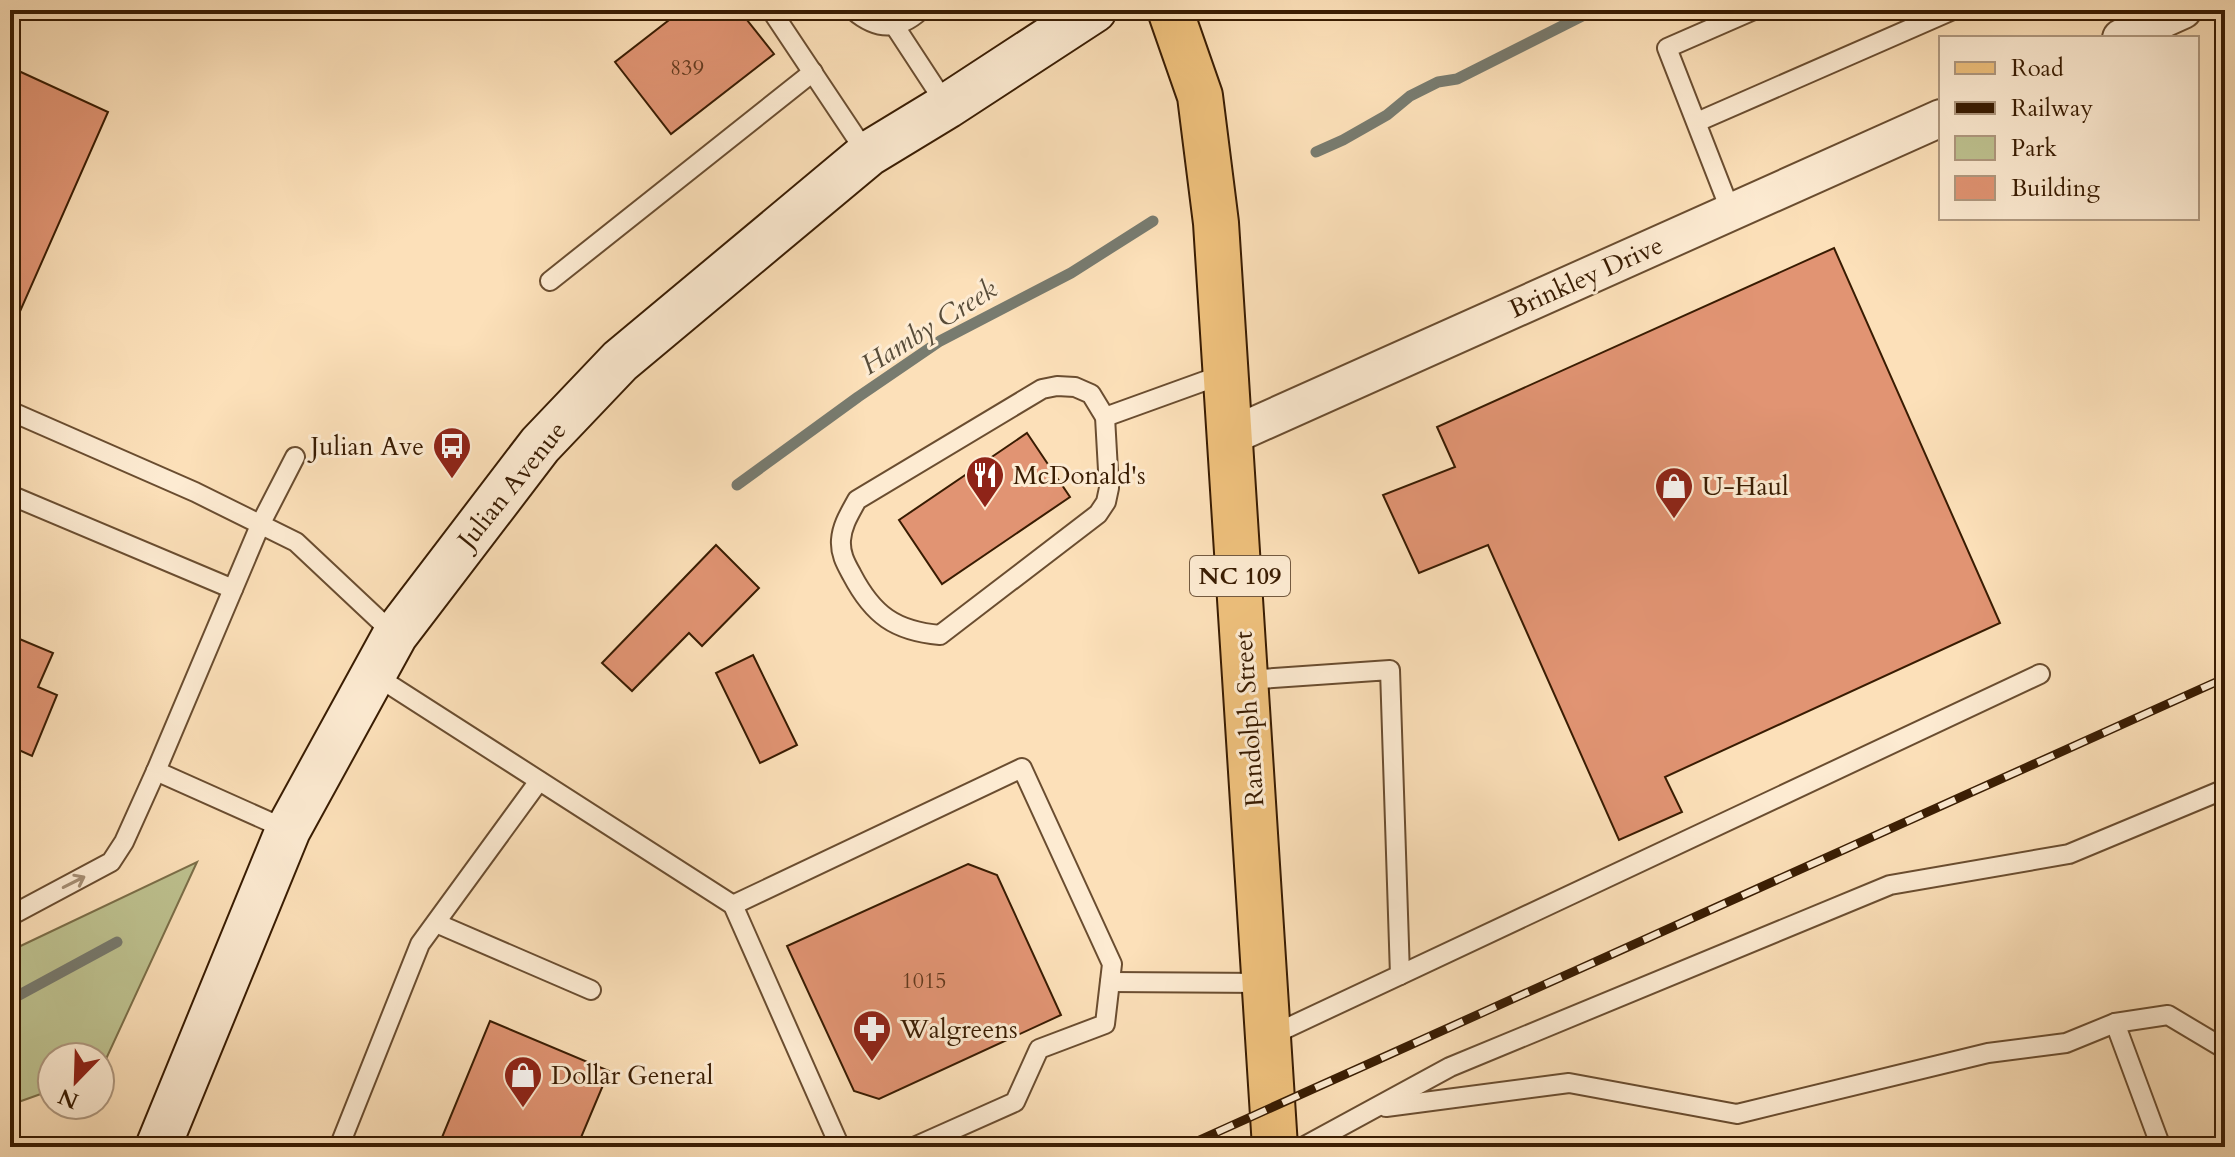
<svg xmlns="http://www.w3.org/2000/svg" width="2235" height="1157" font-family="Cardo,serif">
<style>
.green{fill:#bec290;stroke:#7c6f49;stroke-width:2}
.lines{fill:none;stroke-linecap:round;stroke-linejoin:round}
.stream{stroke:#787b6f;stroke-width:11}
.building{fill:#e19473;stroke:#391c02;stroke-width:2}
.lane-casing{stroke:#6a4d30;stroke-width:22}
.street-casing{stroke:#6a4d30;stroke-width:40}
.secondary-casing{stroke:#391c02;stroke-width:48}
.primary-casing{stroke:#391c02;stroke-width:48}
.lane{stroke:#fdebd2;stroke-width:18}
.street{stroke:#fdebd2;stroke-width:36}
.secondary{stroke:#fdebd2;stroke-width:44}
.primary{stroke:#eec07c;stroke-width:44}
.rail-casing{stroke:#391c02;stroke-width:9}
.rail{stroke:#fdebd2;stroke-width:6;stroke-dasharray:18;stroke-linecap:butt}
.oneway{stroke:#a58e74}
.labels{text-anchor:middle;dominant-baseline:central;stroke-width:6;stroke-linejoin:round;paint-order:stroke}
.number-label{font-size:22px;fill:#633a1e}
.shield{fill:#fdebd2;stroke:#745a40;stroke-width:2}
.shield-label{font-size:24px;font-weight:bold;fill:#391c02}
.street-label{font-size:26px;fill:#391c02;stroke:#fdebd2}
.poi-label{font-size:26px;fill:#391c02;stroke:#fdebd2;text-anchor:start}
.water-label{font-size:28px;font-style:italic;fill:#584c39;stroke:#fdebd2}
</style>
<rect width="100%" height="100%" fill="#fce0b9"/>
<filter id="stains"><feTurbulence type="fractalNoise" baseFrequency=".0025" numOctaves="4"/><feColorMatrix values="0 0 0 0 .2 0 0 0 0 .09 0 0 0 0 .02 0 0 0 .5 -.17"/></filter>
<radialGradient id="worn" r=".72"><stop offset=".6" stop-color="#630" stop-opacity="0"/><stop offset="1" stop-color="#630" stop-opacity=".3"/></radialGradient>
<polygon class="green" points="197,862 100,1072 100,1057 52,1057 52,1090 10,1105 10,951"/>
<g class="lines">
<g class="stream">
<polyline points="1316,152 1343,140 1387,115 1410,96 1438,82 1457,79 1594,10"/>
<polyline points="737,485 858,397 940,341 1071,273 1153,221"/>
<polyline points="10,1000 117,942"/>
</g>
</g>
<g class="building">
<polygon points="682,10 739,10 774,54 671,134 615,62"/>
<polygon points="10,67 108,112 14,325 10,323"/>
<polygon points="1834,248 2000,623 1665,777 1682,812 1619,840 1488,545 1419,573 1383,495 1455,467 1437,427"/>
<polygon points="1027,433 1070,497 942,584 899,520"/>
<polygon points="716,545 759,588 702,646 689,633 632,691 602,663"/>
<polygon points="10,635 53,653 38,687 57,695 32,756 10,746"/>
<polygon points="753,655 797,745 760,763 716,673"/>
<polygon points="968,864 997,875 1061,1015 879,1099 854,1091 787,946"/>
<polygon points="490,1021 609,1071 577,1147 438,1147"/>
</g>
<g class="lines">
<g class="lane-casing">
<g id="lane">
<polyline points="771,10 867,154"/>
<path d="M853,10C876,30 898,31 921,10"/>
<polyline points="894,25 947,106"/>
<polyline points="1697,122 1953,10"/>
<polyline points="1731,212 1667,48 1754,10"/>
<polyline points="550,281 813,72"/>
<path d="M1057,386L1075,387L1091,394L1105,417L1109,488L1106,502L1098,514L940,635C895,631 873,615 852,575C846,564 840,554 841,540C842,525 850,513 857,500L1042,389Z"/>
<polyline points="10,411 195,492 296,542 395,635"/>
<polyline points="1105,417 1224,374"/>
<polyline points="10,495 233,589"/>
<polyline points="373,674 733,905 840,1147"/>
<polyline points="1246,680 1390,670 1400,975 1270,1036"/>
<polyline points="156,771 288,830"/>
<polyline points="733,905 1022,768 1112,964 1105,1024 1039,1049 1015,1102 914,1147"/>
<polyline points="10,916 111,862 124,842 156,771 261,523 295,457"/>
<polyline points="436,923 591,990"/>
<polyline points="1400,975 2040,674"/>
<polyline points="1110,982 1265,983"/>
<polyline points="2115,1023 2161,1147"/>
<polyline points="1386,1107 1569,1083 1737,1114 1988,1053 2066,1043 2115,1023 2168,1015 2225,1049"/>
<polyline points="339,1147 420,944 539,781"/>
<polyline points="1303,1147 1450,1067 1890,885 2069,854 2225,789"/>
</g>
</g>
<g class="street-casing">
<g id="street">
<polyline points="2121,38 2183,10"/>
<polyline points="1231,436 1941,118"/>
</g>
</g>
<g class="secondary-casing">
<polyline id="secondary" points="158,1147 288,830 395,635 540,445 620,361 868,154 947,106 1094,10"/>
</g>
<g class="primary-casing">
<polyline id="primary" points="1170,10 1200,96 1216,223 1275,1147"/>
</g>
<use href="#lane" class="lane"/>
<use href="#street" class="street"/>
<use href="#secondary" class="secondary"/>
<use href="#primary" class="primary"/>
<g class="rail-casing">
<polyline id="rail" points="1184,1147 2225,678"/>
</g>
<use href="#rail" class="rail"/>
</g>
<defs><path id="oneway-shaft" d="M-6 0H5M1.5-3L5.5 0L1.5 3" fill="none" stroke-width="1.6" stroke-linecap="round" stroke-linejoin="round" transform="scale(2)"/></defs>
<use class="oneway" href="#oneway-shaft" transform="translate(74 882) rotate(-27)"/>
<defs>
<g id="bus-pin" transform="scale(2)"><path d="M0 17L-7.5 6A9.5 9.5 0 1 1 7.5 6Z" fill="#8f2418" stroke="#fdebd2"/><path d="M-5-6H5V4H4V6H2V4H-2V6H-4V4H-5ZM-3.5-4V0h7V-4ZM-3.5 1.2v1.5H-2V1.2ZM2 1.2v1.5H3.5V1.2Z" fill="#fff"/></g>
<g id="restaurant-pin" transform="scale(2)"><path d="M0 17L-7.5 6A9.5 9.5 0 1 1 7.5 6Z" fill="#8f2418" stroke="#fdebd2"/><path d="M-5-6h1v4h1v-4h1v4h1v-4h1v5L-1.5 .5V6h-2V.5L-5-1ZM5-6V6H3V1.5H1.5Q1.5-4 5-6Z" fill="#fff"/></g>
<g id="shop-pin" transform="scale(2)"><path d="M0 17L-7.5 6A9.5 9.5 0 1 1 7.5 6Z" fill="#8f2418" stroke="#fdebd2"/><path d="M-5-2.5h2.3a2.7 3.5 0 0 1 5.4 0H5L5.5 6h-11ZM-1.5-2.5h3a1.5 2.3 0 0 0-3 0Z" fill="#fff"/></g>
<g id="pharmacy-pin" transform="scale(2)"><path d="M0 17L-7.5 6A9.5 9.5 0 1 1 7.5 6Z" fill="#8f2418" stroke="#fdebd2"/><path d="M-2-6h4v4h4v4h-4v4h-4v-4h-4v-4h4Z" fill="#fff"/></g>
</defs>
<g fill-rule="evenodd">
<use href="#bus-pin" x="452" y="446"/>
<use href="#restaurant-pin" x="985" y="475"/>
<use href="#shop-pin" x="1674" y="486"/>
<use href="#pharmacy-pin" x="872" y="1029"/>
<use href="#shop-pin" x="523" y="1075"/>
</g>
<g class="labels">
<g class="number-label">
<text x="687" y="68">839</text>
<text x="924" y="981">1015</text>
</g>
<rect class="shield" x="1190" y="556" width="100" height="40" rx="6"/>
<g class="shield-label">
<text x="1240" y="576">NC 109</text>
</g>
<g class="street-label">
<text transform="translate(1586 277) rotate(-24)">Brinkley Drive</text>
<text transform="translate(512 485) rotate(-51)">Julian Avenue</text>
<text transform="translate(1249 719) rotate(-94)">Randolph Street</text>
</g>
<g class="poi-label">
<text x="424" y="446" text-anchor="end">Julian Ave</text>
<text x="1013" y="475">McDonald's</text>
<text x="1702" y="486">U-Haul</text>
<text x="900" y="1029">Walgreens</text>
<text x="551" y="1075">Dollar General</text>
</g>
<g class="water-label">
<text transform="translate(929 327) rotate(-32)">Hamby Creek</text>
</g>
</g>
<rect width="2235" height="1157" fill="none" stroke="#fce0b9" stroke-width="40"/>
<rect x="12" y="12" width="2211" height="1133" fill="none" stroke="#391c02" stroke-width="4"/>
<rect x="20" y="20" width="2195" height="1117" fill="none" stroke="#391c02" stroke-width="2"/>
<rect x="1939" y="36" width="260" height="184" fill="#fdebd2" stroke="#af987f" stroke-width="2"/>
<rect x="1955" y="62" width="40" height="12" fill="#eec07c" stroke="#af987f" stroke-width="2"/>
<text x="2011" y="76" font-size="24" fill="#391c02">Road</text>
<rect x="1955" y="102" width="40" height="12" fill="#391c02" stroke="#af987f" stroke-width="2"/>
<text x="2011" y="116" font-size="24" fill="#391c02">Railway</text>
<rect x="1955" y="136" width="40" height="24" fill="#bec290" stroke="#af987f" stroke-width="2"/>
<text x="2011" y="156" font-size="24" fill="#391c02">Park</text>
<rect x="1955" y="176" width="40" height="24" fill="#e19473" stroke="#af987f" stroke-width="2"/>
<text x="2011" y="196" font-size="24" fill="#391c02">Building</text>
<g transform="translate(76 1081) rotate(203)"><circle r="38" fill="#fdebd2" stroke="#af987f" stroke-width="2"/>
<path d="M0-6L14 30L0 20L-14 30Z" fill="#8f2418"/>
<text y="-12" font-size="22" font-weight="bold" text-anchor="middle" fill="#391c02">N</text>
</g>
<rect width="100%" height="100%" filter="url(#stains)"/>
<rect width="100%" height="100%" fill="url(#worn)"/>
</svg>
